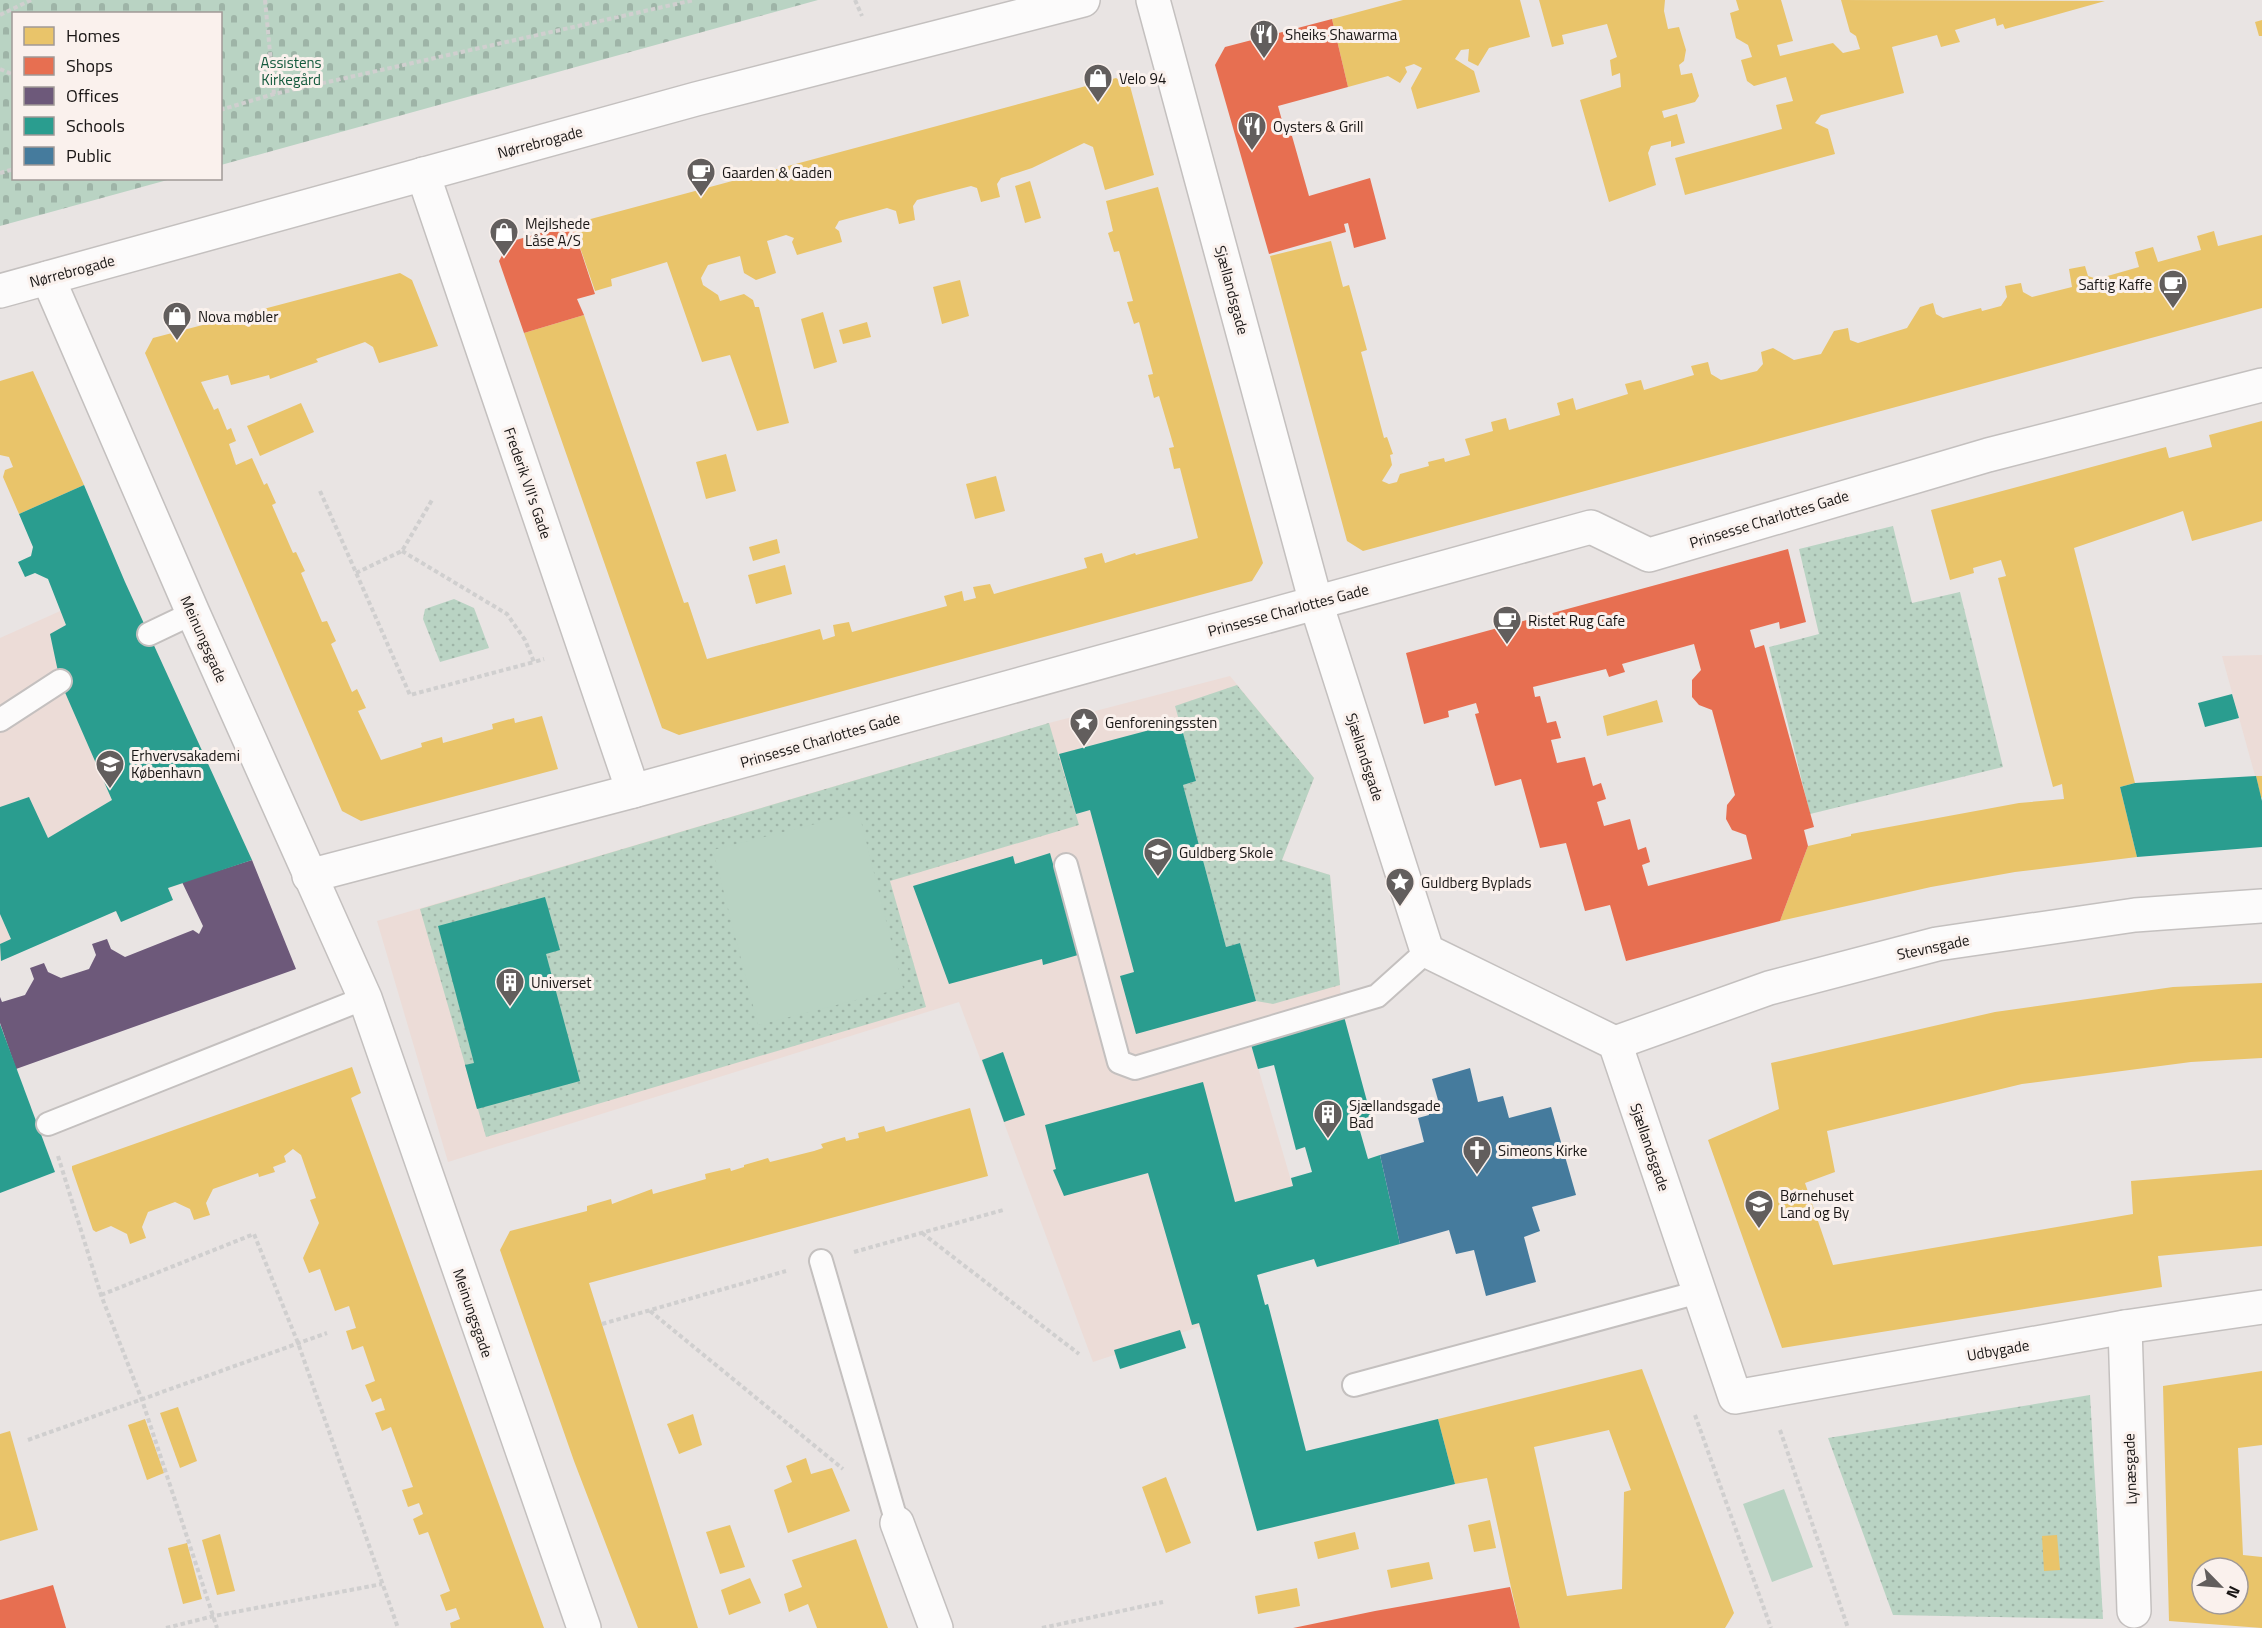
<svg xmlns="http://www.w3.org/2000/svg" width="2262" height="1628" font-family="'Titillium Web',sans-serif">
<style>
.education{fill:#ecdcd7}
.green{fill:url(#green-dots)}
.cemetery{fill:url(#cemetery-stones)}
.pitch{fill:#b9d3c3}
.homes{fill:#e9c46a;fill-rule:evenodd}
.shops{fill:#e76f51;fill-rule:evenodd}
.offices{fill:#6d597a}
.schools{fill:#2a9d8f}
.public{fill:#457b9d}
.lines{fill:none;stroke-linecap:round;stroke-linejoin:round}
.lane-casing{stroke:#c4c0bf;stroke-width:26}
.street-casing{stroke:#c4c0bf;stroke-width:36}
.secondary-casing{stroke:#c4c0bf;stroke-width:36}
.path{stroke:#d0cfcf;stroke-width:4;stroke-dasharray:4.5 3;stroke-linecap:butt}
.lane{stroke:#fcfbfb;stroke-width:22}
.street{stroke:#fcfbfb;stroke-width:33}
.secondary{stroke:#fcfbfb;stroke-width:33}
.labels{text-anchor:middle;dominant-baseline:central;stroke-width:6;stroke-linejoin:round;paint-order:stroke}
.poi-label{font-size:15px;fill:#191615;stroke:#faf1ed;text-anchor:start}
.park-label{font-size:15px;fill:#145a3d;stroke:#faf1ed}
.street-label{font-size:15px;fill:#191615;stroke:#faf1ed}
</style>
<defs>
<pattern id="green-dots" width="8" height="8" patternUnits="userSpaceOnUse" patternTransform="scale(1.5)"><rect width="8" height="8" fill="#b9d3c3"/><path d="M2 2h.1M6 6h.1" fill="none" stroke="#9eb4a7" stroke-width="1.8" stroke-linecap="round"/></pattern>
<pattern id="cemetery-stones" width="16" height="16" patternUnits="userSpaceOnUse" patternTransform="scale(1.5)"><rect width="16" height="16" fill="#b9d3c3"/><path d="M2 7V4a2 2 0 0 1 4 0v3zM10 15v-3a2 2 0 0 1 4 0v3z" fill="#9eb4a7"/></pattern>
</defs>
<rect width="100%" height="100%" fill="#e9e4e3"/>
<g class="education">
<polygon points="125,582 252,860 169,888 173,900 121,922 115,911 0,961 0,638"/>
<polygon points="2262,655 2262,801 2222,656"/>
<polygon points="1230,676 1314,778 1282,860 1330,875 1342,1009 1249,1037 1314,1259 1257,1275 1265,1305 1093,1362 959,1002 448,1162 377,921 1049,723"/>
</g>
<g class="green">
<polygon points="1893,526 1912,603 1960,592 2003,767 1810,814 1769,647 1819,634 1799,549"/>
<polygon points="454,599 474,608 489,648 440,662 423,619 425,609"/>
<polygon points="1237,685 1314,778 1282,860 1330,875 1340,985 1273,1004 1256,1001 1240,943 1226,947 1183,785 1196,781 1175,706"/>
<polygon points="1049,723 1079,825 890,881 926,1007 486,1137 420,909"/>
<polygon points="2090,1395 2103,1619 1893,1615 1828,1438"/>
</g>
<polygon class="cemetery" points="0,0 818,0 221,165 220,14 14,14 14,178 171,179 0,226"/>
<g class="pitch">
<polygon points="859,813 903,988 758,1025 713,850"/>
<polygon points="1784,1489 1813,1567 1772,1582 1743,1504"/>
</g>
<g class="homes">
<polygon points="1403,0 1520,0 1530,37 1489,48 1478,66 1468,61 1469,49 1461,50 1455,59 1474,71 1480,92 1417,109 1411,88 1422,68 1414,64 1405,67 1407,72 1400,83 1388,76 1348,87 1332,19"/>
<polygon points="1539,0 1665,0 1664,11 1668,29 1679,27 1686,50 1684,61 1679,65 1681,75 1692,73 1699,96 1695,102 1662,111 1664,118 1677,114 1685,143 1671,147 1671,141 1651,146 1648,153 1656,185 1609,202 1580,100 1621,87 1620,73 1612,76 1610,60 1617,57 1607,24 1562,35 1564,44 1552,47"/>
<polygon points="1736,0 1781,0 1793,41 1777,45 1780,56 1833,43 1843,53 1860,49 1856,36 1850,32 1841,0 2105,1 2005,29 2003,24 1997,26 1995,18 1955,30 1960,42 1941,47 1937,35 1892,47 1904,93 1821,115 1815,123 1828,129 1835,154 1685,195 1675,158 1782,129 1776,105 1793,101 1786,77 1754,86 1747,81 1741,60 1752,57 1748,45 1736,38 1730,13 1739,10"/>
<polygon points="2262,20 2262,36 2259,36 2255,22"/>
<polygon points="1116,78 1130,86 1154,175 1105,190 1093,147 1084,143 1032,168 1001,178 997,184 1000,197 981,202 977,188 971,186 917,200 913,206 915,220 899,224 896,211 887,208 839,221 835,228 839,231 842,242 797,255 792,242 794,238 786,235 767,241 776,273 756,280 744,273 740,256 708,265 701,278 703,285 718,295 720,301 744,294 753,300 755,307 759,307 789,423 757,431 730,355 702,362 667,262 611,279 612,286 595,291 572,224"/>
<polygon points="1030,181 1041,218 1025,223 1015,186"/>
<polygon points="1158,187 1263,563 1252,581 679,735 662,728 524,333 584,315 684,603 688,602 707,659 820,629 823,640 835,636 833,625 849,622 852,632 947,606 944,596 962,591 964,601 976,598 973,587 990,584 994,594 1087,568 1084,558 1102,553 1105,563 1135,553 1136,555 1198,538 1180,468 1174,469 1169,448 1174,447 1159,396 1154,398 1148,375 1153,374 1139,322 1134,324 1127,302 1133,301 1119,251 1114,252 1108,233 1113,231 1106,201"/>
<polygon points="2214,231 2218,246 2262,235 2262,308 1363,551 1347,541 1270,256 1331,241 1343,287 1349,285 1367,350 1361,352 1384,438 1387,437 1393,454 1390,455 1392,465 1382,481 1389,484 1397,482 1400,474 1429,466 1428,462 1444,458 1445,462 1470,455 1465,439 1493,431 1491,422 1506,418 1509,430 1560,415 1557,403 1573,398 1576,410 1628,394 1625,384 1641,380 1644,390 1694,375 1691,366 1708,362 1711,374 1721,380 1757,371 1763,364 1761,352 1773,348 1794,360 1821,354 1834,331 1848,328 1850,340 1858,343 1907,328 1920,307 1933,303 1936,314 1943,318 1981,308 1982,311 2001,306 2007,297 2005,286 2021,283 2023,292 2032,297 2072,287 2069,269 2085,266 2088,276 2097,279 2139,267 2135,252 2153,247 2158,262 2201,250 2197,236"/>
<polygon points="400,273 412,280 438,346 379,363 373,347 365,342 316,359 318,362 270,379 269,375 231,385 228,375 201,382 214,410 218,408 227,430 231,428 236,441 229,444 236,465 252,458 264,485 267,483 276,503 272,505 293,553 296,552 305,571 301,573 322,622 327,621 336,641 331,644 352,692 357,689 366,708 358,711 381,760 422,747 421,743 442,737 443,743 493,729 492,724 514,718 515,723 542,716 558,769 361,821 342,811 145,353 153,338"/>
<polygon points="960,280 969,316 942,324 933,287"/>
<polygon points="823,312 837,362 814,369 801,319"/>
<polygon points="867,322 871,337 843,344 839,330"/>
<polygon points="33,371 84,485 19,514 3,477 5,470 13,467 9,457 0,455 0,381"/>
<polygon points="301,403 314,432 260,456 247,426"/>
<polygon points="2262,421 2262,521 2192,541 2183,511 2074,548 2135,783 2120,787 2137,857 2015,872 1931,887 1780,921 1808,846 1851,836 1851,834 2019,803 2064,799 2062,784 2053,787 1998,578 2006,576 2001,560 1973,568 1974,573 1950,580 1931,510 2166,447 2169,458 2212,447 2209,435"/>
<polygon points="726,454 736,491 706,499 696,462"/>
<polygon points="996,476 1005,511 975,519 966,484"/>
<polygon points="777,539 780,553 753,561 749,547"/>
<polygon points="785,565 792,594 756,604 748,575"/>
<polygon points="1657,700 1663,722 1607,736 1603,716"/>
<polygon points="2256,776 2262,776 2262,797 2261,798"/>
<polygon points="2262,983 2262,1058 2191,1062 2022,1084 1827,1131 1835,1172 1805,1183 1833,1265 2133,1214 2131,1181 2262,1170 2262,1246 2158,1256 2162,1287 1782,1348 1708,1140 1779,1109 1771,1063 1995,1012 2173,987"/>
<polygon points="352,1067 361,1093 351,1098 544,1628 451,1628 450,1623 460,1619 456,1608 446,1611 440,1595 450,1591 428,1532 419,1535 413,1519 423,1514 419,1503 408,1507 402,1490 413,1487 391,1427 382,1431 375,1413 385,1410 381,1398 372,1402 365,1385 375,1381 363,1346 352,1350 346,1331 356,1328 349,1306 335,1311 320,1269 309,1273 303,1258 319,1223 310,1200 316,1198 301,1155 293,1149 284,1156 286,1162 273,1167 275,1172 259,1177 258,1173 213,1189 206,1203 210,1215 194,1220 190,1209 175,1202 148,1212 142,1227 146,1238 130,1244 127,1234 111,1226 96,1232 93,1230 72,1169 72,1166"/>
<polygon points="970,1108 988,1176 589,1283 698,1628 638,1628 574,1461 500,1250 510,1231 587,1211 587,1206 611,1199 612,1204 652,1189 653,1194 706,1179 705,1174 730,1168 731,1171 744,1167 744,1165 768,1158 770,1162 814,1151 823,1148 821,1144 845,1137 846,1141 859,1138 858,1133 884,1126 886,1132"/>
<path d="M1642,1369L1734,1613L1725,1628H1520L1487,1478L1455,1484L1438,1419ZM1609,1430L1631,1490L1624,1492L1622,1589L1567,1596L1534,1447Z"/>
<path d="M2262,1371V1445L2238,1448L2243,1555L2262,1557V1628L2169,1621L2163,1386ZM2202,1568H2238V1604H2202Z"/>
<polygon points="178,1407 197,1461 180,1468 160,1413"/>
<polygon points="693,1414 702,1445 679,1454 667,1424"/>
<polygon points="145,1419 164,1473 147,1480 128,1425"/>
<polygon points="10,1431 38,1530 0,1541 0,1434"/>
<polygon points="806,1458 811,1474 832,1468 850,1511 788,1533 774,1490 792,1482 786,1466"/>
<polygon points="1166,1477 1191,1543 1166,1553 1142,1487"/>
<polygon points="1490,1520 1496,1548 1474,1552 1468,1525"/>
<polygon points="730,1525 745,1567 720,1574 706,1532"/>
<polygon points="1355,1532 1359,1549 1318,1559 1314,1542"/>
<polygon points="220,1534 235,1591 217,1595 202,1540"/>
<polygon points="2057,1535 2060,1570 2044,1571 2042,1536"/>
<polygon points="856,1539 888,1628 817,1628 808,1604 789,1612 784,1594 802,1587 792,1560"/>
<polygon points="187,1543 202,1599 183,1604 168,1548"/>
<polygon points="1429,1562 1433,1579 1391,1588 1387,1570"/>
<polygon points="750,1578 761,1603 729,1615 721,1590"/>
<polygon points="1297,1588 1300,1606 1258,1614 1255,1596"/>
</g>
<g class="shops">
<polygon points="1332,19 1348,87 1278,106 1286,135 1292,136 1309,196 1370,178 1386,239 1354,248 1348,223 1344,224 1346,232 1269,254 1215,65 1225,47"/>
<polygon points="572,224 595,294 577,299 584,315 524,333 499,261 509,242"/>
<path d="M1788,549L1806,622L1780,629L1779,622L1750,630L1755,648L1764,645L1814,827L1804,830L1808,846L1780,921L1626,961L1610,905L1585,911L1566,843L1540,848L1521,779L1495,786L1475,714L1479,713L1476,703L1448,711L1449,717L1424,724L1406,653ZM1694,644L1701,670L1692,680V697L1699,705L1712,710L1735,795L1727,805L1726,819L1732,830L1746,835L1752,859L1648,886L1642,865L1650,862L1646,847L1638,850L1630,819L1604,826L1597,802L1606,799L1601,783L1593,786L1585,757L1557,763L1551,740L1561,738L1556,721L1547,723L1540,696L1535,697L1533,687L1606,669L1609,677L1625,672L1622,664Z"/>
<polygon points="53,1585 66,1628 0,1628 0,1600"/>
<polygon points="1510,1587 1520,1628 1293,1628 1375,1611"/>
</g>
<polygon class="offices" points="252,860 296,969 16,1069 0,1023 0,997 2,1002 25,995 34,979 30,968 44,963 48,972 61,978 89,969 96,955 92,944 107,939 111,949 125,957 193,930 199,934 203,926 182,882"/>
<g class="schools">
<polygon points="84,485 125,582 252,860 168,888 173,900 121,922 116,911 1,961 0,944 11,939 0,914 0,807 29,797 48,838 112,800 60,681 50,634 66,625 48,579 35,573 25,577 18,562 31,556 33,547 19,514"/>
<polygon points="2232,694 2239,718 2205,727 2198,703"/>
<polygon points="1180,722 1196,781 1183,785 1226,947 1240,943 1256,1001 1136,1034 1120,976 1134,972 1090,810 1076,814 1059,754"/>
<polygon points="2256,776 2262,801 2262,847 2137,857 2120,787 2135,783"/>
<polygon points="1050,853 1078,955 1043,965 1042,959 949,984 913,886 1013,856 1015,864"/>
<polygon points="545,897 560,950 546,954 580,1081 477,1109 465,1065 474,1063 438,926"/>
<polygon points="1342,1009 1374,1127 1360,1131 1368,1159 1380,1155 1400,1244 1317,1267 1314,1259 1257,1275 1265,1305 1268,1304 1306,1451 1438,1419 1455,1484 1257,1531 1199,1323 1192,1325 1148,1173 1064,1196 1053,1170 1056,1169 1045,1125 1203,1082 1235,1202 1293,1186 1291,1178 1312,1172 1305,1147 1296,1150 1274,1065 1258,1069 1250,1041"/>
<polygon points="0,1024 55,1172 0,1193"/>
<polygon points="1003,1052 1025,1115 1004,1122 982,1060"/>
<polygon points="1180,1330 1186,1348 1120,1369 1114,1350"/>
</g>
<polygon class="public" points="1470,1068 1478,1102 1503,1096 1509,1118 1551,1107 1576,1195 1532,1207 1540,1231 1524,1237 1536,1282 1486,1296 1474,1250 1456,1254 1449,1230 1400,1244 1380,1155 1424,1142 1418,1118 1429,1115 1428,1108 1431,1102 1438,1100 1432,1079"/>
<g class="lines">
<g class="lane-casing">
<g id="lane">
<polyline points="149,634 193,613"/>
<polyline points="0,720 60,681"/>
<polyline points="1066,865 1119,1062 1135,1068 1377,996 1427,951"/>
<polyline points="48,1124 365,998"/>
<polyline points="821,1261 897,1523"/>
<polyline points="1354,1385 1699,1292"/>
</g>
</g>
<g class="street-casing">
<g id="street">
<polyline points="1153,0 1316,603 1427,951 1615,1043 1735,1397 2125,1327 2262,1307"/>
<polyline points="423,174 633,791"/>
<polyline points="48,278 193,613 365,998 584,1628"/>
<polyline points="309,876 633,791 1591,527 1649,555 1988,455 2262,385"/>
<polyline points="1615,1043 1769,988 1937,944 2135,915 2262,906"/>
<polyline points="2125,1327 2134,1611"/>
<polyline points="897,1523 936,1628"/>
</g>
</g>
<g class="secondary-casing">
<polyline id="secondary" points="0,291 696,99 1083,0"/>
</g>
<g class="path">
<polyline points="265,0 274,94"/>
<polyline points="855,0 862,16"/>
<polyline points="0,15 31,0"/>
<polyline points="0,69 14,75"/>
<polyline points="220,110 274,94 694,0"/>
<polyline points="0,173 14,169"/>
<polyline points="320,491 410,695 534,662"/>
<polyline points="402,551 507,614 525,640 534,662 544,659"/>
<polyline points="356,573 402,551 432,500"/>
<polyline points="58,1156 101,1295 142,1400 217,1628"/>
<polyline points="922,1233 1079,1354"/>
<polyline points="854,1252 1003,1210"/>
<polyline points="101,1295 254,1234 298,1343 398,1628"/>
<polyline points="650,1311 843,1469"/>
<polyline points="602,1324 786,1271"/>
<polyline points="1695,1415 1771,1628"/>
<polyline points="1780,1430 1848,1628"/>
<polyline points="28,1440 327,1333"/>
<polyline points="166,1628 214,1616 382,1584"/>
<polyline points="1042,1628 1163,1602"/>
</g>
<use href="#lane" class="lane"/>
<use href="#street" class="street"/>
<use href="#secondary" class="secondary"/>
</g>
<defs>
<g id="restaurant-pin" transform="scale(1.5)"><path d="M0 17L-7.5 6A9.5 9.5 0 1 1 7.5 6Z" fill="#625e5d" stroke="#faf1ed"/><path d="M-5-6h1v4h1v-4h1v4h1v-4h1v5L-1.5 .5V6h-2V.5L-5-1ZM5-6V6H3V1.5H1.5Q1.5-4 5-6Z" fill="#fff"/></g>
<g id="shop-pin" transform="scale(1.5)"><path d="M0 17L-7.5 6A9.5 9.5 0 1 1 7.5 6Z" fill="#625e5d" stroke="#faf1ed"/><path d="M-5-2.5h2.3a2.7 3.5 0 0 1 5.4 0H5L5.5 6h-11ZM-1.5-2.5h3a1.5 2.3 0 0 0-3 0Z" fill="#fff"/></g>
<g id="cafe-pin" transform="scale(1.5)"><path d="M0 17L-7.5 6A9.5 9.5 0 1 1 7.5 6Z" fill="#625e5d" stroke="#faf1ed"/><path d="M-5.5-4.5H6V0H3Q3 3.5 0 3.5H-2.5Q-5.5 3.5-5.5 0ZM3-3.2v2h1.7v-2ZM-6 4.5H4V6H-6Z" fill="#fff"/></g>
<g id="sight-pin" transform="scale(1.5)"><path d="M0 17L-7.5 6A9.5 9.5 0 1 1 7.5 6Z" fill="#625e5d" stroke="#faf1ed"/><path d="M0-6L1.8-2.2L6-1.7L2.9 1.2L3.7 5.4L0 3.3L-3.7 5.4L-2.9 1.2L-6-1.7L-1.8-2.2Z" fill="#fff"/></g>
<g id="school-pin" transform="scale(1.5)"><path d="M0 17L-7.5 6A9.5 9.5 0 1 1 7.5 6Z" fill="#625e5d" stroke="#faf1ed"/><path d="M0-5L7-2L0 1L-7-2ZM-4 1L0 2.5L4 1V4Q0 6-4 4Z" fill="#fff"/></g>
<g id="building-pin" transform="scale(1.5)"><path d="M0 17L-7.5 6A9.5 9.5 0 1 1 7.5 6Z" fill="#625e5d" stroke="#faf1ed"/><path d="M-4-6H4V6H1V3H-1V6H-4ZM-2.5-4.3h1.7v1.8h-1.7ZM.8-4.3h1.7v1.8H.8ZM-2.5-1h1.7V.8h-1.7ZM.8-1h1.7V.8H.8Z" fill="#fff"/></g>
<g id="church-pin" transform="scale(1.5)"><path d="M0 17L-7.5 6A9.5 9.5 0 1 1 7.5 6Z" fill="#625e5d" stroke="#faf1ed"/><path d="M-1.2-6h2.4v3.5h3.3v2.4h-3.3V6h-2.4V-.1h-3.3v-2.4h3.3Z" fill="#fff"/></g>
</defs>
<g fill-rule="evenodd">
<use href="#restaurant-pin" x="1264" y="34"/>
<use href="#shop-pin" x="1098" y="78"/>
<use href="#restaurant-pin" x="1252" y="126"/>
<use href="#cafe-pin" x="701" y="172"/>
<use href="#shop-pin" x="504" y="232"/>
<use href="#cafe-pin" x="2173" y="284"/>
<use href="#shop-pin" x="177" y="316"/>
<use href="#cafe-pin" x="1507" y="620"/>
<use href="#sight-pin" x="1084" y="722"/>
<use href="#school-pin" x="110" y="764"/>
<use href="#school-pin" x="1158" y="852"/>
<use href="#sight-pin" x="1400" y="882"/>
<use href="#building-pin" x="510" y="982"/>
<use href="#building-pin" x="1328" y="1114"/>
<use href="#church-pin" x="1477" y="1150"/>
<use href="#school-pin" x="1759" y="1204"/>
</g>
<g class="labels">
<g class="poi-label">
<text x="1285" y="34">Sheiks Shawarma</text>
<text x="1119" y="78">Velo 94</text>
<text x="1273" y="126">Oysters &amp; Grill</text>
<text x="722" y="172">Gaarden &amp; Gaden</text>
<text x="525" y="223">Mejlshede<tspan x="525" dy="17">Låse A/S</tspan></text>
<text x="2152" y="284" text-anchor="end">Saftig Kaffe</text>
<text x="198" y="316">Nova møbler</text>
<text x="1528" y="620">Ristet Rug Cafe</text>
<text x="1105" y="722">Genforeningssten</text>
<text x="131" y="755">Erhvervsakademi<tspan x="131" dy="17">København</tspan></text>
<text x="1179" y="852">Guldberg Skole</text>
<text x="1421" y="882">Guldberg Byplads</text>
<text x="531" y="982">Universet</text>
<text x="1349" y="1105">Sjællandsgade<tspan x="1349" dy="17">Bad</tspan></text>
<text x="1498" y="1150">Simeons Kirke</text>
<text x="1780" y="1195">Børnehuset<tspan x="1780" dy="17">Land og By</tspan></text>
</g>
<g class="park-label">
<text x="291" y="62">Assistens<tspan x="291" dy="17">Kirkegård</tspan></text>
</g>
<g class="street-label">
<text transform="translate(540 142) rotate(-15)">Nørrebrogade</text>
<text transform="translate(72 271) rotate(-15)">Nørrebrogade</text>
<text transform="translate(1232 290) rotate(75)">Sjællandsgade</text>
<text transform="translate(528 483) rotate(71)">Frederik VII's Gade</text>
<text transform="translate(1769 519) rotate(-17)">Prinsesse Charlottes Gade</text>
<text transform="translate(1288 610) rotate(-15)">Prinsesse Charlottes Gade</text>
<text transform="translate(204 639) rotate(66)">Meinungsgade</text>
<text transform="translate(820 740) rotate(-16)">Prinsesse Charlottes Gade</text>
<text transform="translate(1365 757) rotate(72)">Sjællandsgade</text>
<text transform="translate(1933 947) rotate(-12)">Stevnsgade</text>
<text transform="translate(1650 1147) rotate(71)">Sjællandsgade</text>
<text transform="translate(473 1313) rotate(71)">Meinungsgade</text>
<text transform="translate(1998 1350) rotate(-10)">Udbygade</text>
<text transform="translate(2130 1469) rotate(-92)">Lynæsgade</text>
</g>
</g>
<rect x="12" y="12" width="210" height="168" fill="#faf1ed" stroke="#a09997" stroke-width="1.5"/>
<rect x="24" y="27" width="30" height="18" fill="#e9c46a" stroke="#a09997" stroke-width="1.5"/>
<text x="66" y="42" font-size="18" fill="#191615">Homes</text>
<rect x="24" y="57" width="30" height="18" fill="#e76f51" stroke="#a09997" stroke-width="1.5"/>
<text x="66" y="72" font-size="18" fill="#191615">Shops</text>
<rect x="24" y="87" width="30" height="18" fill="#6d597a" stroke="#a09997" stroke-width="1.5"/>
<text x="66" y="102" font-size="18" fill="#191615">Offices</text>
<rect x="24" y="117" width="30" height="18" fill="#2a9d8f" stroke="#a09997" stroke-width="1.5"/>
<text x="66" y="132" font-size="18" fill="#191615">Schools</text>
<rect x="24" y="147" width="30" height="18" fill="#457b9d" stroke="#a09997" stroke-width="1.5"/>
<text x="66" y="162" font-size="18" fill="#191615">Public</text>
<g transform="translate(2220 1586) rotate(115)"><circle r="28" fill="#faf1ed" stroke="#a09997" stroke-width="1.5"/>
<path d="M0-4.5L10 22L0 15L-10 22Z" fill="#625e5d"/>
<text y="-9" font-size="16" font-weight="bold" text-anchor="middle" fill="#191615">N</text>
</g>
</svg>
